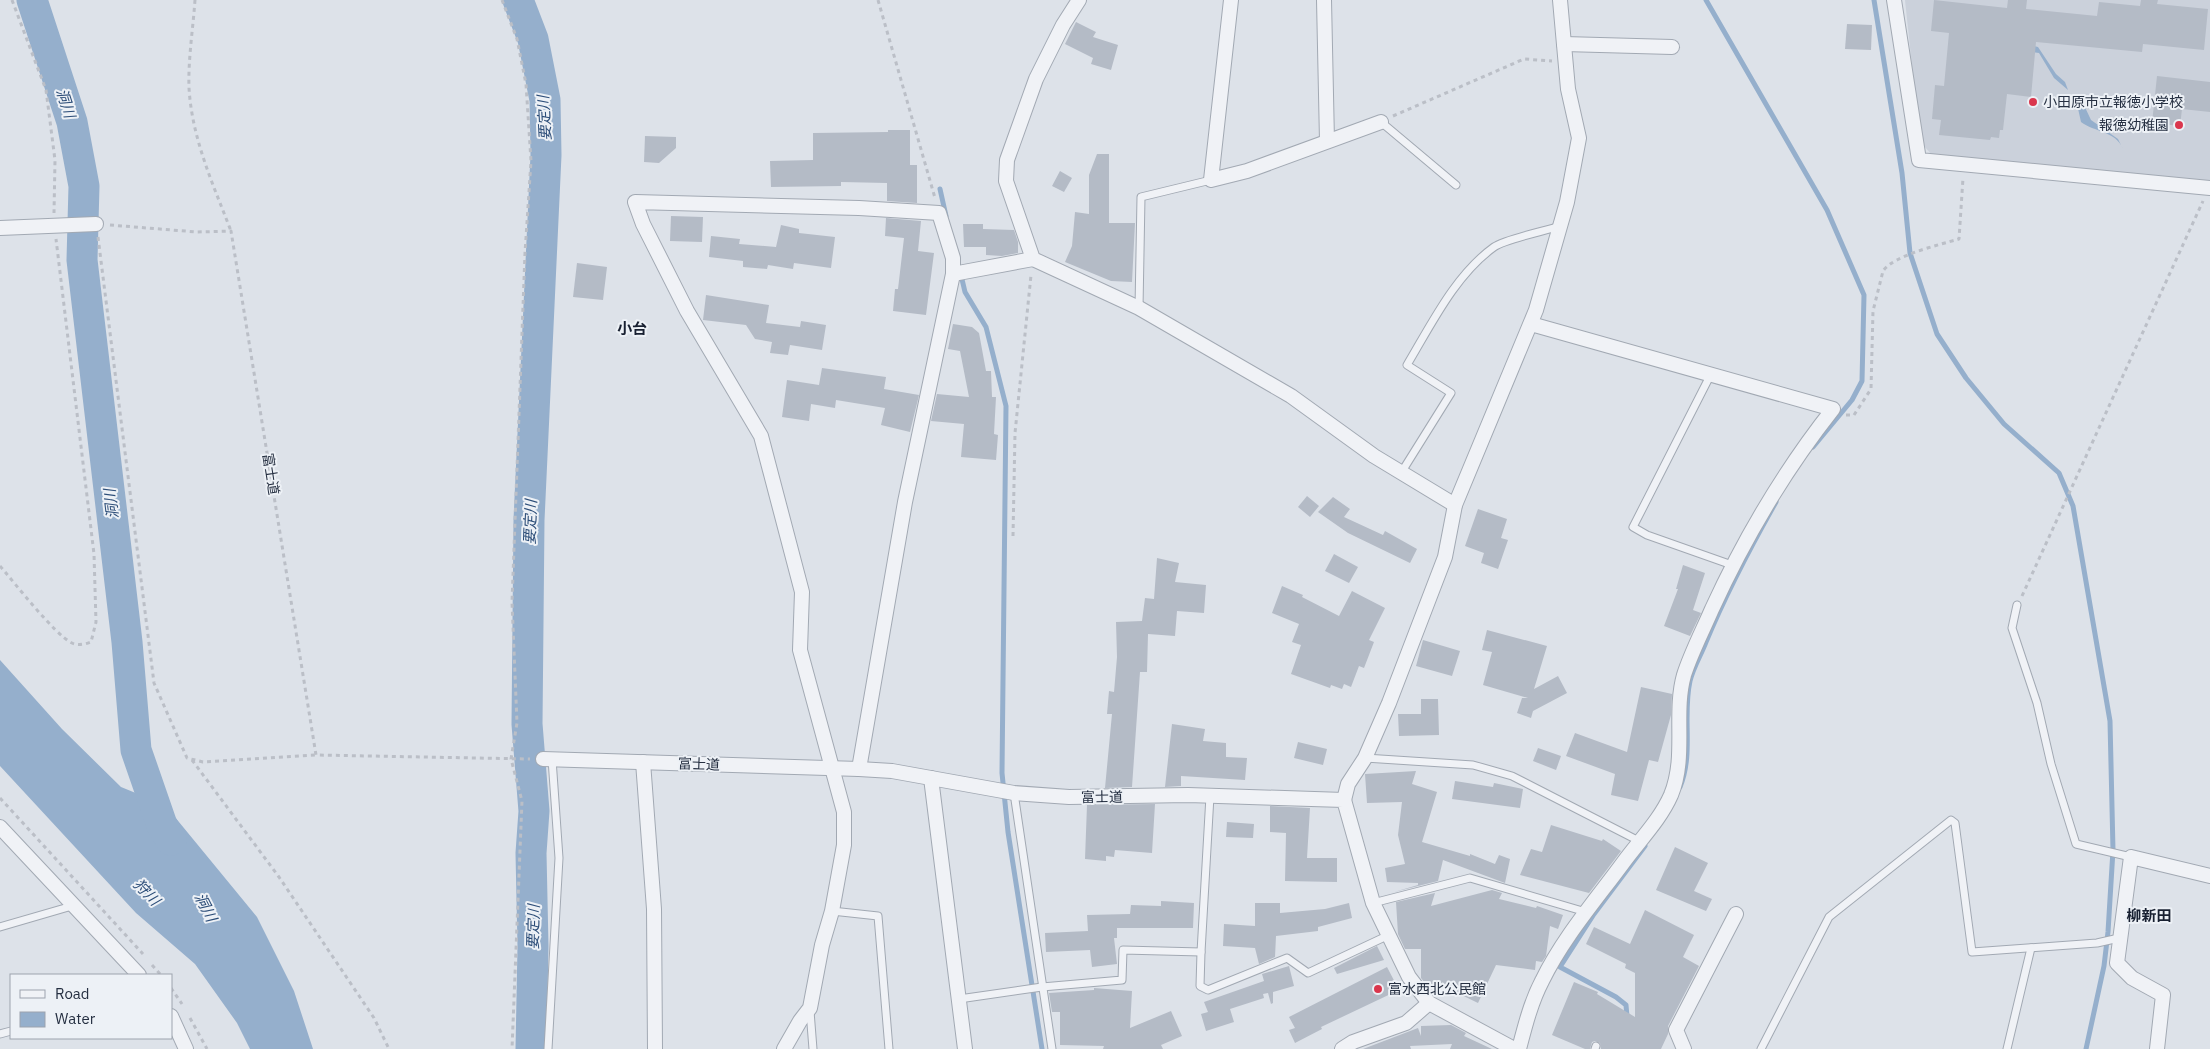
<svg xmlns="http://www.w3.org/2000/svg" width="2210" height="1049" font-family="'IBM Plex Sans','Noto Sans JP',sans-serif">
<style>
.built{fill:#cbd1db}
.water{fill:#95afcc}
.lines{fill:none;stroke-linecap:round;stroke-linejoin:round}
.stream{stroke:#95afcc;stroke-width:5}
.river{stroke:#95afcc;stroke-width:31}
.building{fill:#b4bbc6}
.service-casing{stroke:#a2a9b3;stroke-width:9}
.minor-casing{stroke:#a2a9b3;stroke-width:16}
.path{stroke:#bbbfc7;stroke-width:3;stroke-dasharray:4 4;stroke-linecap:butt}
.service{stroke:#f0f2f6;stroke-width:7}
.minor{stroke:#f0f2f6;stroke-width:14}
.poi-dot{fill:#da364d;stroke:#edf1f6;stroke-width:2}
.labels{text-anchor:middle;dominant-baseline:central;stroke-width:4;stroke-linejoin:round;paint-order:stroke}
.poi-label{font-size:14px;fill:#252f41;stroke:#edf1f6;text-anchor:start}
.street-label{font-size:14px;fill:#252f41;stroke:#edf1f6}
.water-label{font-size:15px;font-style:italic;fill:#2c4d78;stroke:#edf1f6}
.neighbourhood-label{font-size:15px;font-weight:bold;fill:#182031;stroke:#edf1f6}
</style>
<rect width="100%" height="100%" fill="#dde2e9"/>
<polygon class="built" points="1905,0 2210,0 2210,183 1932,155 1924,146 1919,133"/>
<g class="water">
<polygon points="2030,45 2038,47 2056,74 2065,82 2068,90 2054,78 2039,53 2026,51"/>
<path d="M2072,94L2083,103L2091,120L2118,139L2123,149C2116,131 2094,132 2081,122L2077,104Z"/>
<polygon points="0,660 62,729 121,787 165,805 257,917 294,991 313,1049 250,1049 237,1023 195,964 136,913 0,766"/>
</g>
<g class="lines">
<g class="stream">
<polyline points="1706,0 1827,210 1864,295 1862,381 1852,400 1813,447"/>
<polyline points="1874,0 1902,173 1910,253 1937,334 1966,378 2004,424 2059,473 2073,506 2110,721 2113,850 2108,932 2104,966 2086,1049"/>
<polyline points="940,189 946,216"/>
<polyline points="961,275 965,292 986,327 1006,406 1002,773 1008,832 1042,1049"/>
<path d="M1680,787C1694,753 1682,717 1690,681C1693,668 1701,655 1706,642C1726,594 1750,548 1776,502"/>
<polyline points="1627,1017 1626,1005 1616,997 1560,967 1594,914 1645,846"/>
</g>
<g class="river">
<polyline points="32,0 72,122 84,186 82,260 127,642 136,750 162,825 171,840"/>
<polyline points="518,0 533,39 545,100 546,155 529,520 527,724 534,811 531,853 533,946 531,1049"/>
</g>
</g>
<g class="building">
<polygon points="1934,0 2007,8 2008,0 2027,0 2026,9 2097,16 2099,2 2140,6 2141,0 2158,0 2157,4 2208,9 2204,50 2143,44 2142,52 2036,42 2031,97 2007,94 2003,130 2000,130 1999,138 1991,137 1990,140 1939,135 1941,120 1932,119 1935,85 1944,86 1949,33 1931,31"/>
<polygon points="1076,22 1096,32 1093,37 1118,45 1111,70 1091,64 1093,58 1065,44"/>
<polygon points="1847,24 1872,25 1871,50 1845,49"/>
<polygon points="2157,76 2210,82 2210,112 2182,109 2180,126 2152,123"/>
<polygon points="888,130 910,130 910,165 917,165 917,203 887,201 887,183 841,182 841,186 771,187 770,161 813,160 813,133 888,132"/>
<polygon points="645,136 676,137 676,148 659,163 644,162"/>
<polygon points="1097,154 1109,154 1109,223 1135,223 1132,282 1111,281 1065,262 1072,246 1075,212 1089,214 1089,175"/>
<polygon points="1060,171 1072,178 1064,192 1052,186"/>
<polygon points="671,216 703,217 702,242 670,241"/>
<polygon points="886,218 921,221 918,251 934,253 926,315 893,311 895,289 898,289 904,238 885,236"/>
<polygon points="963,224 983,224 983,229 1014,230 1018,242 1018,253 1002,256 986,255 986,247 964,247"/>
<polygon points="781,225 799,229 799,233 835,237 831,268 794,263 793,269 768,265 767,269 743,267 743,261 709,257 711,236 740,239 739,244 776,247"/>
<polygon points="577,263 607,267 603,300 573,297"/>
<polygon points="706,295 769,305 766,323 800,327 801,321 826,325 822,350 790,345 788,355 770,353 772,342 755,339 746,325 703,320"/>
<polygon points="953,324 972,327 979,333 986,371 991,371 992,397 996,397 994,434 998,435 996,460 961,457 964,424 931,421 937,394 969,397 960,351 948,349"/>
<polygon points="822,368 886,377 884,389 919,395 910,432 881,425 885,408 836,400 835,408 811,404 809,421 782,417 787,380 819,385"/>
<polygon points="1307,496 1319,506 1310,517 1298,507"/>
<polygon points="1333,497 1350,509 1344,517 1383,535 1385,531 1417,549 1410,563 1348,533 1318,512"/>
<polygon points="1478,509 1507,519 1501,538 1508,540 1498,569 1481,563 1484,553 1465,546"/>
<polygon points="1334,554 1358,567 1349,583 1325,571"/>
<polygon points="1157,558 1179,563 1175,582 1206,585 1204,613 1177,611 1175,636 1148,634 1147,672 1140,672 1132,787 1105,788 1112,714 1107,714 1109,691 1114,692 1117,657 1116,622 1142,621 1145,598 1154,599"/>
<polygon points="1683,565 1705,573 1693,610 1701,613 1690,636 1664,626 1678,589 1676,589"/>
<polygon points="1282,586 1303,595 1302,597 1339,616 1352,591 1385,608 1369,640 1374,642 1364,668 1359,666 1351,687 1344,684 1342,689 1331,685 1330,688 1291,674 1301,645 1292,642 1299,624 1272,613"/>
<polygon points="1487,630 1547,646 1534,689 1558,676 1567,693 1533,711 1531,718 1517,713 1522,698 1528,698 1483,685 1492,652 1482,650"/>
<polygon points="1423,640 1460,651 1452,676 1416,666"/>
<polygon points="1641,687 1672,694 1671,715 1658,762 1649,760 1638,801 1611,795 1615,774 1566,756 1575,733 1627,752"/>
<polygon points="1421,699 1438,699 1439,735 1399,736 1398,714 1421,714"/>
<polygon points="1172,724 1205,729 1203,741 1226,743 1226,757 1247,758 1245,780 1181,776 1181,786 1165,787"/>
<polygon points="1298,742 1327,749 1323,765 1294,758"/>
<polygon points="1538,748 1561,756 1556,770 1533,761"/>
<polygon points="1416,771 1412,784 1437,792 1422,842 1470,856 1470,854 1495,864 1499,855 1510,859 1505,883 1443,860 1438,881 1394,892 1418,885 1418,883 1387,882 1385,868 1405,864 1398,835 1402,802 1367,803 1365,774"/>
<polygon points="1455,781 1493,787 1494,783 1523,789 1520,808 1452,799"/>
<polygon points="1155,804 1152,853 1115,850 1114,857 1106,856 1106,861 1085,859 1087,805"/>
<polygon points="1270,806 1310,808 1307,858 1337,858 1337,882 1285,881 1286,833 1270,832"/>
<polygon points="1227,822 1254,824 1253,838 1226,837"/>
<polygon points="1551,825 1602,841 1603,839 1621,851 1589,893 1520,875 1531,849 1542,852"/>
<polygon points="1675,847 1708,863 1694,891 1712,899 1706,911 1656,890"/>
<polygon points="1492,890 1502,893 1499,899 1536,908 1537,906 1563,915 1558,929 1550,926 1546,956 1542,962 1536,961 1535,970 1496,965 1478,1003 1447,988 1429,988 1421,978 1421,949 1405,949 1398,934 1396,902 1435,893 1431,906"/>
<polygon points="1161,901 1194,903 1193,928 1117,928 1117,938 1114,938 1117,964 1092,967 1090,950 1046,952 1045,933 1088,931 1087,915 1130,914 1131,905 1161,906"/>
<polygon points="1255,903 1280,903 1280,913 1325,909 1349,903 1352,918 1318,927 1318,931 1276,936 1275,957 1259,964 1255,948 1223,946 1224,924 1255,926"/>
<polygon points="1645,910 1694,935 1683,957 1699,966 1668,1026 1668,1034 1661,1049 1601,1049 1600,1043 1595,1041 1592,1042 1590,1049 1585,1049 1552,1035 1574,982 1598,992 1597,994 1635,1017 1635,973 1625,968 1626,964 1586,944 1594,927 1630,944"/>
<polygon points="1377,946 1384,960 1337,974 1334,968"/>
<polygon points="1289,966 1294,986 1273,992 1273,1003 1271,1004 1268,993 1263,994 1264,998 1230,1009 1234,1022 1206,1031 1201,1014 1208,1012 1204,1002 1264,981 1262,974"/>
<polygon points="1387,967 1399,990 1321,1027 1322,1029 1295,1043 1289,1030 1295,1028 1289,1017"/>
<polygon points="1094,988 1132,991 1130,1028 1171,1011 1182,1036 1161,1045 1163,1049 1103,1049 1104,1046 1060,1045 1060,1012 1052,1012 1049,993 1094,990"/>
<polygon points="1451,1025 1466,1033 1464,1036 1492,1049 1450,1049 1452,1044 1410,1046 1411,1049 1363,1049 1418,1028 1421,1036 1421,1026"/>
</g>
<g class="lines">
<g class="service-casing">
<g id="service">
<polyline points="1381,122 1456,185"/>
<polyline points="1139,308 1141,197 1211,180"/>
<polyline points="1711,374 1633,527 1647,535 1732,565"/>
<path d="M1401,473L1451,393L1407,365C1431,325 1455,275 1494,247C1505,239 1545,231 1560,226"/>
<polyline points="2017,605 2012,628 2037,703 2051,764 2076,844 2131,857"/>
<polyline points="1365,758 1473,765 1512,776 1639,841"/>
<polyline points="1014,793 1052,1049"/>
<polyline points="1373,903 1470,878 1586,912"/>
<polyline points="832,911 878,916 889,1049"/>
<polyline points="0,927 72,906"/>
<polyline points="1201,952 1200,986 1208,990 1287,958 1308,973 1389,935"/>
<polyline points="959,999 1042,987 1122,980 1123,950 1201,952 1210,796"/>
<polyline points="810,1011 813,1049"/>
<polyline points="0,1034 11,1031"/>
<polyline points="548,1049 559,858 552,759"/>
<polyline points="1595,1049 1596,1046"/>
<polyline points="1761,1049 1829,917 1951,820 1955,823 1972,952 2097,943 2119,938"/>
<polyline points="2007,1049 2031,948"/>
</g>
</g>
<g class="minor-casing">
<g id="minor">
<polyline points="1079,0 1063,25 1036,79 1007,160 1006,181 1033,259 1139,308 1291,396 1374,456 1455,505"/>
<polyline points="1231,0 1211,180 1247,171 1381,122"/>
<polyline points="1324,0 1327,141"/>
<polyline points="1894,0 1919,160 2210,188"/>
<polyline points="1564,44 1672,47"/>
<polyline points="0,228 96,224"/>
<polyline points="953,274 1033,259"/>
<polyline points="543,759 859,769 892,771 1014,793 1069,797 1188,795 1344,800 1373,903 1409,977 1429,1003 1514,1049"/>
<polyline points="643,762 654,909 655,1049"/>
<polyline points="931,778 965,1049"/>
<polyline points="1344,800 1348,784 1365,758 1389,703 1445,557 1455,505 1536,310 1567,202 1579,138 1568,89 1560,0"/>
<polyline points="0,827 139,975"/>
<polyline points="171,1016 186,1049"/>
<polyline points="784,1049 800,1021 810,1008 822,945 832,911 844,845 844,812 800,650 802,592 761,436 687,311 643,224 635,202 859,208 939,213 953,258 953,274 905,502 859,769"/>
<polyline points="1342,1049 1353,1042 1406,1023 1429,1003"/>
<path d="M1519,1049C1525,1026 1531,1002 1542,981C1563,938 1595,901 1623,863C1639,841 1660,820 1671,795C1687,756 1673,714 1684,675C1691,653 1703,630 1712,609C1745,537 1784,471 1833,409L1531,324"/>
<polyline points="1684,1049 1676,1030 1736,914"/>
<polyline points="2157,1049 2163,995 2132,978 2117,963 2131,857 2210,876"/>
</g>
</g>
<g class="path">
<polyline points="12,0 46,90 55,160 54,213"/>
<path d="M195,0C193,29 188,59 189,88C192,139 213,184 231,231"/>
<polyline points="502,0 517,39 526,84 531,161 525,253 512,602 517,723 511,759 522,801 512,1049"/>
<polyline points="878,0 935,198"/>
<polyline points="1393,116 1524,59 1552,61"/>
<polyline points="110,225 197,232 231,231 316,755 530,759"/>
<polyline points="98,237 154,683 187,758 203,762 316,755"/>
<path d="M1846,415H1854L1871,389L1873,311L1883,271C1894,255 1939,245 1959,239L1963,178"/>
<polyline points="1013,536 1015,433 1031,275"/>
<path d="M0,566C14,582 55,635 72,643C78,646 86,644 91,642L96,622L94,554L56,239"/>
<polyline points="2022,596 2203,201"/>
<polyline points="192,760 279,877 374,1018 389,1049"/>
<polyline points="0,798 143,954"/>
<polyline points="152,965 161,975"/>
<polyline points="171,988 182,1004"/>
<polyline points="190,1018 207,1049"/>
</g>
<use href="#service" class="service"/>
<use href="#minor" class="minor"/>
</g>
<g class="poi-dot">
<circle cx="2033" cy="102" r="5"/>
<circle cx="2179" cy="125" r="5"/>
<circle cx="1378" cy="989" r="5"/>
</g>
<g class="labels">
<g class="poi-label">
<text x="2043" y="102">小田原市立報徳小学校</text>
<text x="2169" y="125" text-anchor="end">報徳幼稚園</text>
<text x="1388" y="989">富水西北公民館</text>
</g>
<g class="street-label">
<text transform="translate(271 474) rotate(81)">富士道</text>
<text transform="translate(699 764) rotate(2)">富士道</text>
<text transform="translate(1102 797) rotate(-1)">富士道</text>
</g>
<g class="water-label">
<text transform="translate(66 103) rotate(72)">洞川</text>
<text transform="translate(544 118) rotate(-93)">要定川</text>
<text transform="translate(111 504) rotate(-97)">洞川</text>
<text transform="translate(530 522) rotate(-88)">要定川</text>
<text transform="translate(147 892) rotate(46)">狩川</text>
<text transform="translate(206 907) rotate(63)">洞川</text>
<text transform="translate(533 927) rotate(-89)">要定川</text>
</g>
<g class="neighbourhood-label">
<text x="632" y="328">小台</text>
<text x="2149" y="915">柳新田</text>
</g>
</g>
<rect x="10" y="974" width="162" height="65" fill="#edf1f6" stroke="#9da3ae"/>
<rect x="20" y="990" width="25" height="8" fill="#f0f2f6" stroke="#9da3ae"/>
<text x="55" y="999" font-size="15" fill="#252f41">Road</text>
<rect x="20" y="1012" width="25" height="15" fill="#95afcc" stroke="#9da3ae"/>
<text x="55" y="1024" font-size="15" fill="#252f41">Water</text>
</svg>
